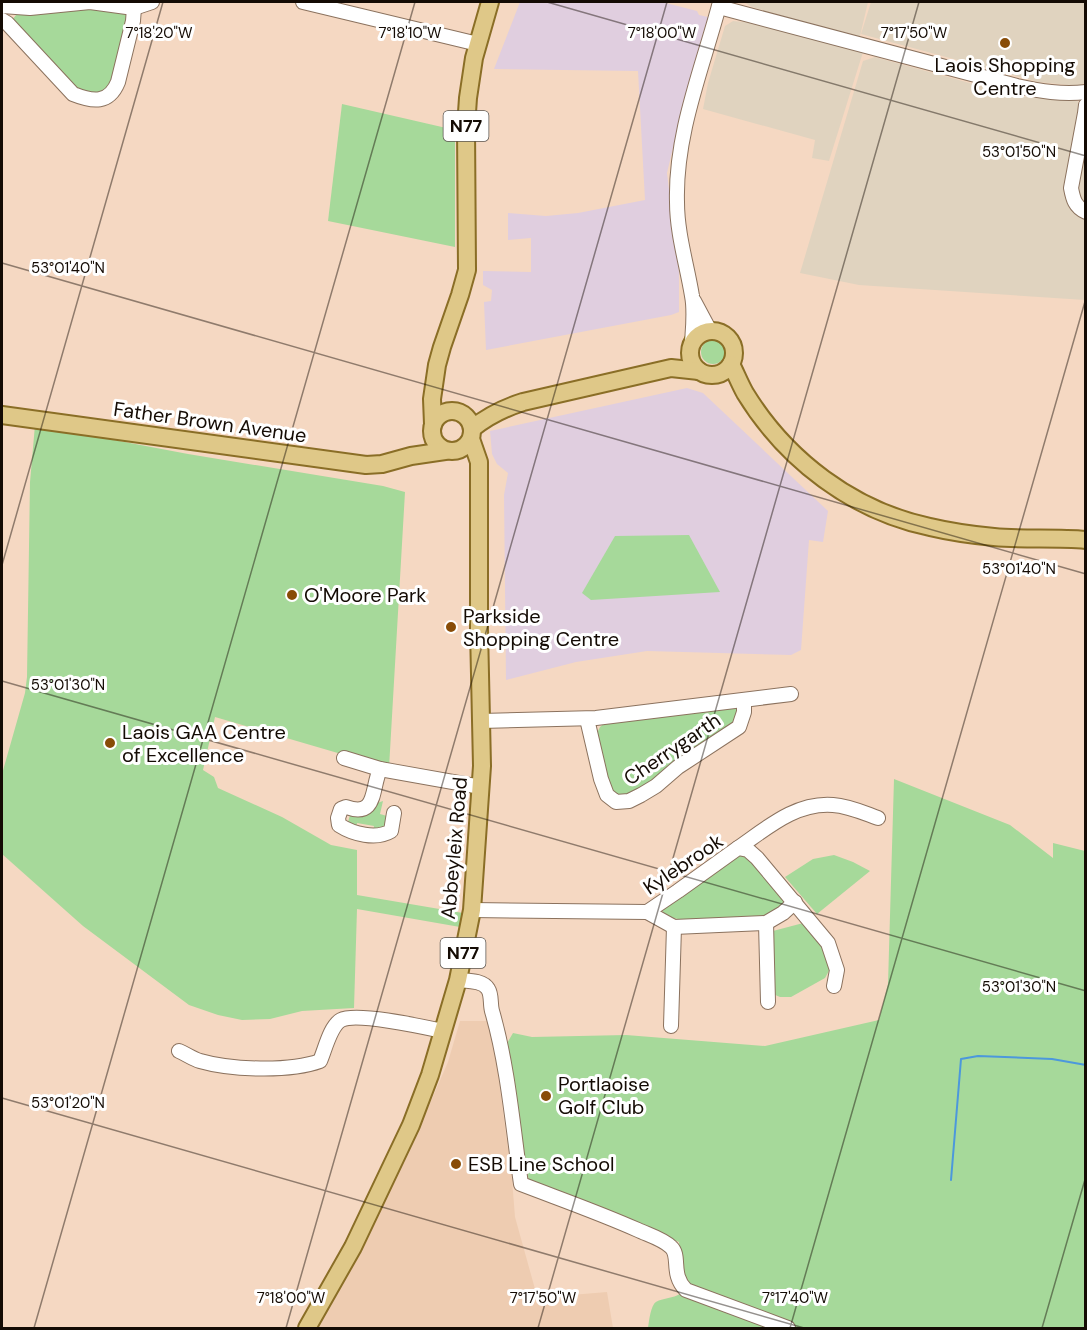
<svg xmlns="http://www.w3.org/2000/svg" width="1087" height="1330" font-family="'DM Sans',sans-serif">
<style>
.commercial{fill:#e0d3bf}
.industrial{fill:#e0cedf}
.built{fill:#eeccb1}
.green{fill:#a6d99a}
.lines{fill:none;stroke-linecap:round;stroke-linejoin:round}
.stream{stroke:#4c98dc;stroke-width:2}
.minor-casing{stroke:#8b725e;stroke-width:16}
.major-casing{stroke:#8a6e26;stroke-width:20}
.minor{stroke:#fff;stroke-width:14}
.major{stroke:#dfc888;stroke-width:16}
.ticks{fill:none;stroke:#140b04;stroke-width:1.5;stroke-opacity:0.45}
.poi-dot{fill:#884c07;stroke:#fff;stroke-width:2}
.labels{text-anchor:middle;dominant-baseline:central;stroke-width:6;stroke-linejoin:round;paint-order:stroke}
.shield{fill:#fff;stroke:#5a544f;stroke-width:1.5}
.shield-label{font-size:18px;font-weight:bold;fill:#140b04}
.poi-label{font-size:20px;fill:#140b04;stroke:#fff;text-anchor:start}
.street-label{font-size:20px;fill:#140b04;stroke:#fff}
.ticks-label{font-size:15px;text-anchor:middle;fill:#140b04;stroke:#fff;stroke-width:6;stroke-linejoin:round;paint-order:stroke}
</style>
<rect width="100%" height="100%" fill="#f5d8c2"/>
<g class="commercial">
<polygon points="744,2 868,2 860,36 855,37 752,7"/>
<polygon points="871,2 1085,2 1085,83 1078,86 1038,82 861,34"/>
<polygon points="733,21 754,23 863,52 829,161 812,158 815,140 703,109 708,83 725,26"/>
<polygon points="875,57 1017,96 1078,101 1081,108 1070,174 1085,215 1085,300 859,285 800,273 863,61"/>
<polygon points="1085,149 1085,204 1079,198 1077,188"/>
</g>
<g class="industrial">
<polygon points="520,2 662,2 697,11 699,15 708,17 682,110 667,173 679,273 679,312 671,315 486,350 484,302 491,301 492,290 483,285 483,271 531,272 531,238 508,240 508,213 546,216 578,213 645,200 638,71 494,69"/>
<polygon points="687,388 703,393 828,511 823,542 809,540 801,650 791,655 647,651 576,662 506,680 504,495 508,473 497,464 492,454 490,431"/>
</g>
<polygon class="built" points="460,1021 487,1021 495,1028 500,1089 512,1179 515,1217 535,1289 547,1297 607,1292 613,1328 311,1328 323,1308 330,1307 336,1296 333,1291 410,1149 448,1062"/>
<g class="green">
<polygon points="99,7 127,13 129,20 115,79 101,95 74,89 13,24 13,19 19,11"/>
<polygon points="342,104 455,130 455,247 328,221"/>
<circle cx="713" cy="352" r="12"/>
<polygon points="35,425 188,454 383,486 405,492 389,768 215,717 203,770 214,777 218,788 282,817 331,845 357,850 357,895 463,913 460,927 357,909 354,1008 302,1011 270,1019 242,1020 218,1015 189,1005 83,926 2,854 2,774 25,693 27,677 30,482"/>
<polygon points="689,535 720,592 591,600 582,593 615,536"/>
<polygon points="731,706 737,708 739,712 736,723 630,797 615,796 610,791 596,735 600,727 607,721"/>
<path d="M894,779L1010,825L1053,858V843L1085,851V1328H648C649,1322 650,1310 654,1304C658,1298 674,1299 681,1293L679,1242L529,1182L523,1143L514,1103L506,1045L513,1033L532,1037L626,1035L765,1046L879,1020L888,984Z"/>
<polygon points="383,801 380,814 387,816 386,828 373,831 374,826 357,823 356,830 347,825 351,812"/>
<polygon points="737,855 745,855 788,899 769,917 758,919 678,919 665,916 662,910 664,906"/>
<polygon points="834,855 853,862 870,871 817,914 785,877 813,859"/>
<polygon points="807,922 825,945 830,969 825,978 791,997 780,997 773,994 772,934 773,931"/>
</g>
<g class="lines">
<polyline class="stream" points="951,1180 961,1059 978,1056 1052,1059 1086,1065"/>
<g class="minor-casing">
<g id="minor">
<polyline points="303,2 478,44"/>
<polyline points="2,6 30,8 90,2 134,8 152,2"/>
<path d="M719,7L1017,86C1040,91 1062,95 1086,92"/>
<path d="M2,20L7,23L73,94C93,102 109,104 118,82L133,21L134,8"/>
<path d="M1086,105L1085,113L1071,188C1073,199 1075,207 1086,212"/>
<polyline points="694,301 710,331"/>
<path d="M692,342C693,327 695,311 692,296C687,265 677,234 677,202C675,133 703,67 720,2"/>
<polyline points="587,719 601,779 607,795 616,802 629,801 641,795 656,786 678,767 739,727 744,712 744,700"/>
<polyline points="481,721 596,718 791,694"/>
<polyline points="344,758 380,769 481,787"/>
<path d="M380,769C371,790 377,818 346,807L341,809L338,818L339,825C353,834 376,840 391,831L394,813"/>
<path d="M738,848C767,828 796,802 833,805C849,806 864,813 878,818"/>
<polyline points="472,910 647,912 678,891 738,848 748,850 757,858 828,943 837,970 834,986"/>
<polyline points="647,912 674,927 766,923 783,913 795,902"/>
<polyline points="766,923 768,1002"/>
<path d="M458,980C468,981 483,980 488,989C492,995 490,1004 492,1011C508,1066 513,1128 521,1184C560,1199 600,1213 638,1230C649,1235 663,1239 671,1247C681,1256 670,1274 686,1290L788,1328"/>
<polyline points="671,1026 674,927"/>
<path d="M179,1051C186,1054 193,1059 200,1061C231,1070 290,1072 320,1061C325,1050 330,1026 341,1020C356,1012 424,1027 443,1031"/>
</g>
</g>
<g class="major-casing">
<g id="major">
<circle cx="712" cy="353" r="22"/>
<path d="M731,364C736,374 740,384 745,393C786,460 853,511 930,527C951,532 973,535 994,537C1024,540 1055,537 1086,540"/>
<circle cx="452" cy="431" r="20"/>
<polyline points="2,415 366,465 382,464 411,456 445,451"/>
<polyline points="433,424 432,399 437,365 442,347 460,295 467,270 466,127 468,98 474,58 490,2"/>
<path d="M473,428C488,416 504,408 523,402L671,368L699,371"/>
<polyline points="307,1328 353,1247 411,1125 430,1075 458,980 472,910 482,766 479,629 479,462 471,439"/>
</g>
</g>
<use href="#minor" class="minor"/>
<use href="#major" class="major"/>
</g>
<path class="ticks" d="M547,2L1086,156M2,263L1086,574M2,565L163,2M2,681L1086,991M2,1098L804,1328M34,1328L415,2M286,1328L667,2M538,1328L919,2M790,1328L1086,298M1042,1328L1086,1176"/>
<g class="poi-dot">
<circle cx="1005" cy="43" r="6"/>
<circle cx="292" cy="595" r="6"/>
<circle cx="451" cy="627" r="6"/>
<circle cx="110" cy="743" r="6"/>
<circle cx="546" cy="1096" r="6"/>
<circle cx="456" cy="1164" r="6"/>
</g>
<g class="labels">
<g class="shield">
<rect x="443.5" y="111" width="45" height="30" rx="4.5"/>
<rect x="440.5" y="938" width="45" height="30" rx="4.5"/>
</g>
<g class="shield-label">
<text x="466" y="126">N77</text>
<text x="463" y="953">N77</text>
</g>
<g class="poi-label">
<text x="1005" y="65" text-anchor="middle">Laois Shopping<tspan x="1005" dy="23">Centre</tspan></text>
<text x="304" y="595">O'Moore Park</text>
<text x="463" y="616">Parkside<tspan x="463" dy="23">Shopping Centre</tspan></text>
<text x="122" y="732">Laois GAA Centre<tspan x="122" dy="23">of Excellence</tspan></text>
<text x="558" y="1084">Portlaoise<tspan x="558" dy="23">Golf Club</tspan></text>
<text x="468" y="1164">ESB Line School</text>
</g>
<g class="street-label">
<text transform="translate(210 422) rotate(8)">Father Brown Avenue</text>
<text transform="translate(672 749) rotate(-34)">Cherrygarth</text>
<text transform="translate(454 848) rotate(-85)">Abbeyleix Road</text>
<text transform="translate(683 864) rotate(-34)">Kylebrook</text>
</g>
</g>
<g class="ticks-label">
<text x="159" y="38">7°18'20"W</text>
<text x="410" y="38">7°18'10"W</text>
<text x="662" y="38">7°18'00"W</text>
<text x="914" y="38">7°17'50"W</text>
<text x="1019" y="157">53°01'50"N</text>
<text x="68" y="273">53°01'40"N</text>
<text x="1019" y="574">53°01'40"N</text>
<text x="68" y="690">53°01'30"N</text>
<text x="1019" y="992">53°01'30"N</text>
<text x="68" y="1108">53°01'20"N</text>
<text x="291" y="1303">7°18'00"W</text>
<text x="543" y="1303">7°17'50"W</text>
<text x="795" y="1303">7°17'40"W</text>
</g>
<rect width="1087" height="1330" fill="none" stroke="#140b04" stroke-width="6"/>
</svg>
